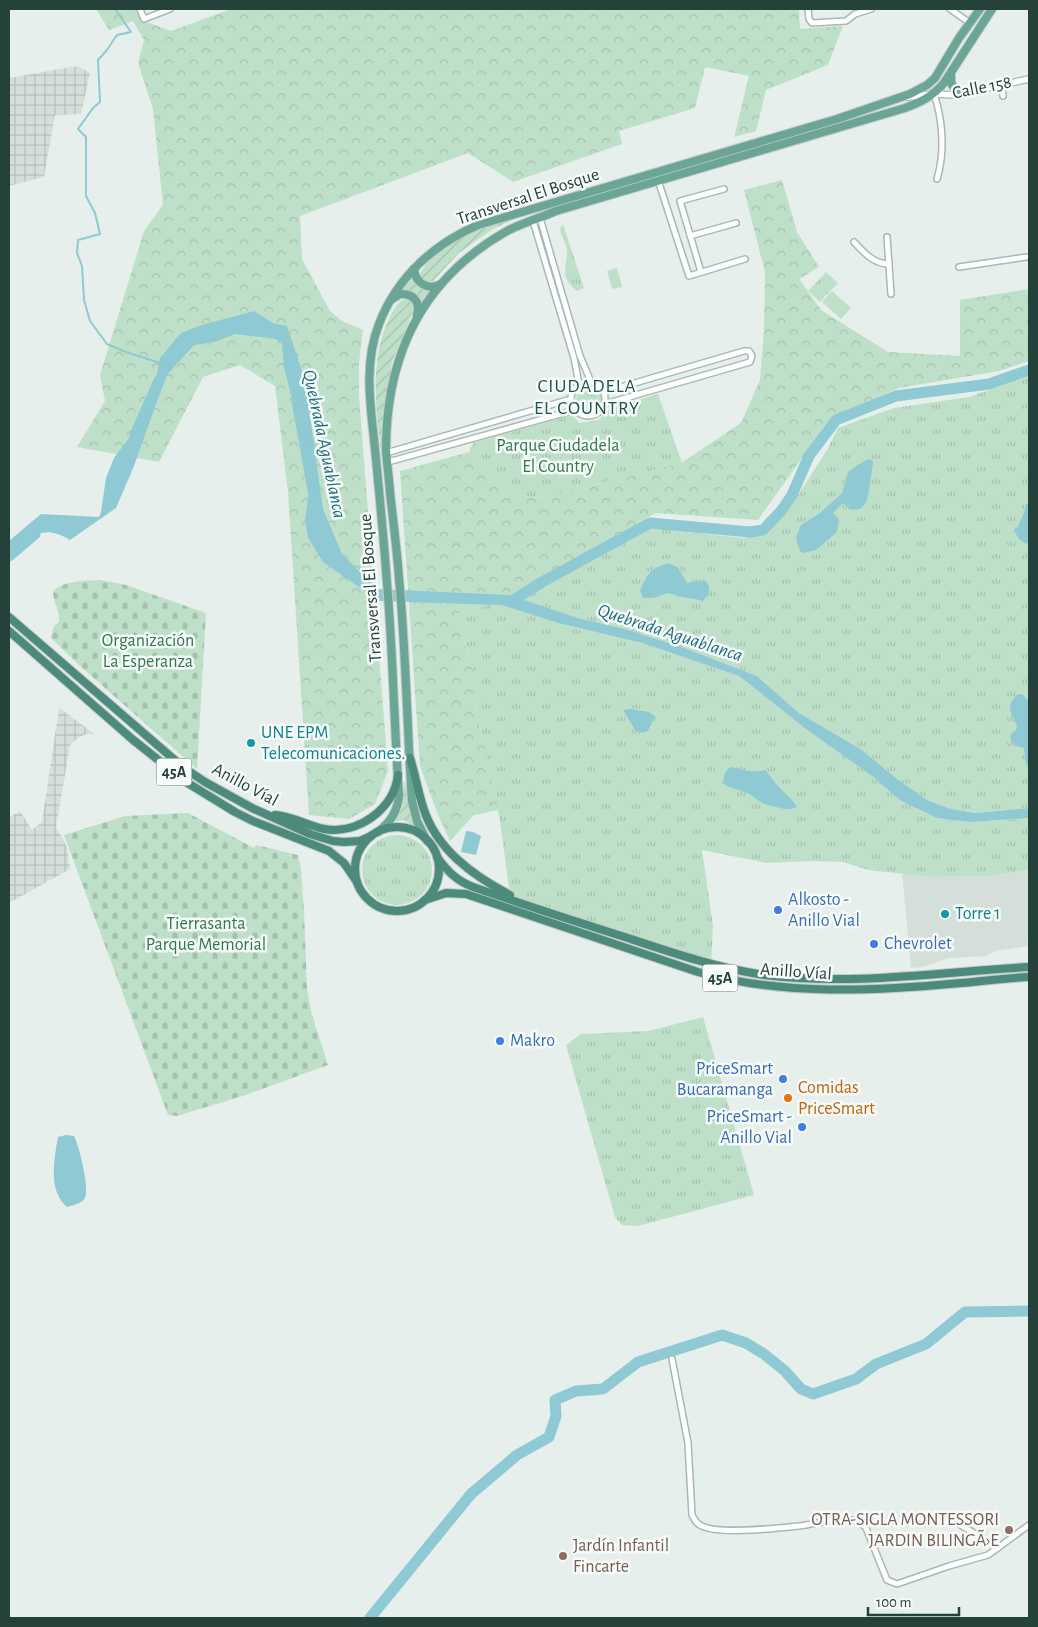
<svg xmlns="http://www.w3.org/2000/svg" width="1038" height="1627" font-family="'Alegreya Sans',sans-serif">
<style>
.built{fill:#d4dfda}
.industrial{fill:url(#industrial-grid)}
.grass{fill:url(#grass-tufts)}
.forest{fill:url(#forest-crowns)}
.cemetery{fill:url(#cemetery-stones)}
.garden{fill:url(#garden-furrows)}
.pitch{fill:#bfe0c8}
.water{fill:#8ec9d4}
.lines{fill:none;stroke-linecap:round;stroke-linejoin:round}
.stream{stroke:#8ec9d4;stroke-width:2}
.river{stroke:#8ec9d4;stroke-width:11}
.minor-casing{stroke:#a8b8b2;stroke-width:8}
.tertiary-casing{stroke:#a8b8b2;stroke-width:8}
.primary-casing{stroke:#c2cac8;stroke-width:10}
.trunk-casing{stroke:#c2cac8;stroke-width:10}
.minor{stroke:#fff;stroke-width:5}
.tertiary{stroke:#fff;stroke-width:5.5}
.primary{stroke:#6aa596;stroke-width:8}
.trunk{stroke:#4c8a7c;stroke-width:8}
.culture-dot{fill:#0f9aa8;stroke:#f7fbf9;stroke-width:2}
.shop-dot{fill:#3f7fe0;stroke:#f7fbf9;stroke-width:2}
.food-dot{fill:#e8710a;stroke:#f7fbf9;stroke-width:2}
.education-dot{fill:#8d6e63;stroke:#f7fbf9;stroke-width:2}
.labels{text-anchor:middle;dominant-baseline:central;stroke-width:5;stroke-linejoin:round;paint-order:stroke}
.shield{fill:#f7fbf9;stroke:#637a73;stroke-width:1}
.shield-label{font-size:16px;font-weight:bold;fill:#24423a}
.street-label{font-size:18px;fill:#24423a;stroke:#f7fbf9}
.park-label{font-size:18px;fill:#2d7a4b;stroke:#f7fbf9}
.culture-label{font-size:18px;fill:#0d838f;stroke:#f7fbf9;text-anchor:start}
.shop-label{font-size:18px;fill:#366cbe;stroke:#f7fbf9;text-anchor:start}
.food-label{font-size:18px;fill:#c56008;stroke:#f7fbf9;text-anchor:start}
.education-label{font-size:18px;fill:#785e54;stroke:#f7fbf9;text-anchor:end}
.neighbourhood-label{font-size:19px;letter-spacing:1px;fill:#1f5548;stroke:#f7fbf9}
.water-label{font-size:19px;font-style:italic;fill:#1c6f80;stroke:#f7fbf9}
</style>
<defs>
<pattern id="industrial-grid" width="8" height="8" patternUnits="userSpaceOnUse" patternTransform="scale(1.25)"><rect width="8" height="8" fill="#d4dfda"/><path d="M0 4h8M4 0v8" fill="none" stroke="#b6c1bc"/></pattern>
<pattern id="grass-tufts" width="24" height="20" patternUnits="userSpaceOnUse" patternTransform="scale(1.25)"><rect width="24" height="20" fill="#bfe0c8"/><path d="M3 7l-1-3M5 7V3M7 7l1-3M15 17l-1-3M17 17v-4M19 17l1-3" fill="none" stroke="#a4c1ad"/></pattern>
<pattern id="forest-crowns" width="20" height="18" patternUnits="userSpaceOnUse" patternTransform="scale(1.25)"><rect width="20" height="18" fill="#bfe0c8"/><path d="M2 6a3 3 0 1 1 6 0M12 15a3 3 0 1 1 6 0" fill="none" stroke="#a4c1ad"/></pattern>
<pattern id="cemetery-stones" width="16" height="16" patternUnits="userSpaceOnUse" patternTransform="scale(1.25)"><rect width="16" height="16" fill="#bfe0c8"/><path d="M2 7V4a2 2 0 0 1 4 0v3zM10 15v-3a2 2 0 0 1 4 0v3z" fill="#a4c1ad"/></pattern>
<pattern id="garden-furrows" width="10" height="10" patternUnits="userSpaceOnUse" patternTransform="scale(1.25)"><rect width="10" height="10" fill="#bfe0c8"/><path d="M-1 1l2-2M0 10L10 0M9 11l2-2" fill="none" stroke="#a4c1ad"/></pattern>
</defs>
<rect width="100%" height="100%" fill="#e6efeb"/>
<polygon class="built" points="1029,870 1029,938 1027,938 1028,946 995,951 987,956 949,958 922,967 911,968 902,873 933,877 988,876"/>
<g class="industrial">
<polygon points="77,66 90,73 81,114 55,115 44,177 9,186 9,78"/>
<polygon points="59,708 95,734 87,734 79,737 70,745 56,827 67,847 70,869 9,903 9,818 20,811 32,830 42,822"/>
</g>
<g class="grass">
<path d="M563,224L584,288L577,291C559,277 567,269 567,251C567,242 560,236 560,228Z"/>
<polygon points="826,272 838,283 820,302 808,291"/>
<polygon points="1029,376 1029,808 976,813 951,809 929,801 897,779 862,750 799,713 757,676 682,647 625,629 578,618 519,599 541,583 650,528 744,538 767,531 791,506 827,450 838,428 894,408 969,397"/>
<circle cx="589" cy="400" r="13"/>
<polygon points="658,394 682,463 557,494 534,498 513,493 469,452 473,443 572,415 579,423 598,420 609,409"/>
<polygon points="488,605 501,605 558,623 642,643 739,676 806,729 872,776 901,801 937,818 970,822 1029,818 1029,870 988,876 933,877 868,870 843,862 814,861 766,863 702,850 713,926 711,966 511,903 500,821 475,703 475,675 455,615"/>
<circle cx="397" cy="870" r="35"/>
<polygon points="703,1017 754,1195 638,1226 622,1225 615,1217 566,1045 581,1034 648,1031"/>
</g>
<g class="forest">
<polygon points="96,9 136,9 141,20 171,31 231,9 799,9 800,29 843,26 828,65 766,90 756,131 734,137 749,76 705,67 695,108 619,131 622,144 513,182 468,153 300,216 302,259 330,311 342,321 363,330 359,363 359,395 388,771 375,804 349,819 309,815 288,492 275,386 240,365 203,377 159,462 77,447 105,401 100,375 144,231 163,205 153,109 138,63 144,40 133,21 109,30"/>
<polygon points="782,180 797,232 819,267 799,279 821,310 888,352 960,356 960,300 1029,289 1029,361 999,371 899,388 829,420 758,520 655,513 517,597 455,615 475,675 475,703 498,810 474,815 450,841 438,815 420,766 400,471 469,452 513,493 534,498 557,494 681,463 741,423 760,380 764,330 765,272 744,190"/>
</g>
<g class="cemetery">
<path d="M100,580L126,585L206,613L197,769L80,666L51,638L54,626L59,622C60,611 53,602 53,591C65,580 85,581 100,580Z"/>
<polygon points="188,813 254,848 256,845 298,855 301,869 304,912 307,989 312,1015 328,1065 246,1095 177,1116 168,1115 64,835 125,816"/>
</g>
<g class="garden">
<path d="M540,211L510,221L493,229L459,253L433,281L426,282L422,280L420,274C440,234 500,222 540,211Z"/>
<path d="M412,273C417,287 419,289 434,288L422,304L416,294L404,291L397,293Z"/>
<path d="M409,298L413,300L415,307L392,362L384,421L383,467C378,426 370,377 382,337C383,331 387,325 389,319C394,309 397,300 409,298Z"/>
<path d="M404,782C410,790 410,814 414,826L404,820L392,822C405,812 404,797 404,782Z"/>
</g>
<g class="pitch">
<polygon points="617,268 622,287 612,289 607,271"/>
<polygon points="832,291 851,308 841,319 822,302"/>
</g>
<g class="water">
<path d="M254,311L273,323L287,326L305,380L323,509L342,554L377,589L509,595L578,618L625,629L682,647L757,676L799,713L862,750L897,779L929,801L951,809L976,813L1029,808V818L970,822L937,818L901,801L872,776L806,729L739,676L642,643L558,623L501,605L379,601L323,562L308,538L305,521L313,456L304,425L291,395L284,367L282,344L276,339L235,334L215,342L194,345L166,376L134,466L116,508L70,540C42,523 32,537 9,554V541L41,514L99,517L101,512L106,478L114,458L141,422L153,395L160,358L181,333L202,325Z"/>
<path d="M869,459L873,461C873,466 868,499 866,502C864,505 862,507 860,509L851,510L843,503L833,513L839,519L837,532L816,550L804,553L800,551L796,538L801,525L820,513L842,493L848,472L859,464Z"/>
<path d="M1029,500V541L1027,544C1022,541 1017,539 1016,533L1014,532L1015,528L1018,527Z"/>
<path d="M669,563L678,568L687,583L705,580L709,586V593L703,601C690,597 681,598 668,593L653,598H643L640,591C647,574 651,568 669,563Z"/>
<path d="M1022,694L1029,701V771L1025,760L1024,748C1015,746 1011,744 1010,735L1016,730L1017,725C1010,714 1006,705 1017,695Z"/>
<polygon points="630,709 649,712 655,716 648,731 642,733 635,730 623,710"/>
<path d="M731,767C743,769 752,774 765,770C770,775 773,781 778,786C785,794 792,798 797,807C789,812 767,806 759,801C756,799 753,796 750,794C741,790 732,789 724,784C724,776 724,771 731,767Z"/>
<polygon points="466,831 473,832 481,836 476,855 461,852"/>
<path d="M66,1135L74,1136C79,1145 90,1190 85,1198C81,1204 74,1205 67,1207C48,1191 54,1160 58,1137Z"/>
</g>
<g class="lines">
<polyline class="stream" points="115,9 131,32 117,35 107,50 98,60 100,102 93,108 78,129 86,137 86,196 95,213 100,234 78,240 77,253 82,266 84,300 90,321 107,344 126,352 160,363"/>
<g class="river">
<polyline points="297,400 313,490"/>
<polyline points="135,435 159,381"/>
<polyline points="9,556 35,534"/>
<polyline points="512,601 542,582 650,523 750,532 763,530 781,511 792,495 809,456 836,420 896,396 989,384 1029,370"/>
<polyline points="370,1618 471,1494 517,1455 549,1437 556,1416 555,1400 576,1391 603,1389 638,1362 722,1335 746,1343 764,1354 785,1371 801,1389 813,1394 856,1379 876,1364 926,1344 965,1312 1029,1311"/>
</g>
<g class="minor-casing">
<g id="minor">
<polyline points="140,9 144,19 170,9"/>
<polyline points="808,9 809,19 812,23 846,21 855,14 871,9"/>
<polyline points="950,9 970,23"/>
<polyline points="1002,85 1003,96"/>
<path d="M934,94C943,120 945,153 937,179"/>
<polyline points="658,180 689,276 745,259"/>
<polyline points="540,218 580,356 591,382"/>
<polyline points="533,221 574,358 579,384"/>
<polyline points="690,236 736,223"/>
<polyline points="887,237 891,294"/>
<path d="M854,242C864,253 874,264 889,264"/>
<polyline points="959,267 1026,257"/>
<polyline points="701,272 680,201 724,189"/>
<circle cx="588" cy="399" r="17"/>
<polyline points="604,392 744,351 749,351 752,356 750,362 605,404"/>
<polyline points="386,453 571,399"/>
<polyline points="388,462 575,410"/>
<path d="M672,1359L688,1443L692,1515C695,1520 696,1524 702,1526C720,1535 778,1528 799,1526C817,1524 839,1516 857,1521C861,1522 863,1525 866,1528L887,1580L897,1584L949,1566L988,1555L1029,1525"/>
<polyline points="934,1519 956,1522 998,1548"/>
</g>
</g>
<g class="tertiary-casing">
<polyline id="tertiary" points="908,97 934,94 954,95 1029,79"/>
</g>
<g class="primary-casing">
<g id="primary">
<polyline points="951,73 951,83 958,94"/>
<path d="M414,269C415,283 428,291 441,284"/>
<path d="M392,299L400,294C413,293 421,302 417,315"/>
<path d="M378,832C391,822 398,811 399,795C394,724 393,653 387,583C384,542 380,500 376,459C372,414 362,367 379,324C397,277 434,244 478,225L837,119L910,94L927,85L935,78L959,38L980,9"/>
<path d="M427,841L417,821L412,801C407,727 406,652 399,578C397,549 393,521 390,492C389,478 387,464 386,450C386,354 422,279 507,231C522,223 540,218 556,211L905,108C921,102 933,96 944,83L992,9"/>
</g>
</g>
<g class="trunk-casing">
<g id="trunk">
<polyline points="9,617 184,768 205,782 252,808 310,834 333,841 344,842 360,841 371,836"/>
<polyline points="9,631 132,739 186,782 235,812 253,821 329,851 344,863 357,882"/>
<path d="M410,758C415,774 418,791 423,807C436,849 472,875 510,895"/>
<path d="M275,815C292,816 308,826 324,829C358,835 394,809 398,775"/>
<circle cx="397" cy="869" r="42"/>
<path d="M437,857C447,871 457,881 473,887C525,905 577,922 628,938C673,953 717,968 764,975C852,986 941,972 1029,967"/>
<path d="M425,900L446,893L466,894L698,972C783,996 874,991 961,983C984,981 1006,978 1029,977"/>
</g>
</g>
<use href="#minor" class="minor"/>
<use href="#tertiary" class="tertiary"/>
<use href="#primary" class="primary"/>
<use href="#trunk" class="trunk"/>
</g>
<g class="culture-dot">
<circle cx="251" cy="743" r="5"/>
<circle cx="945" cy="914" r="5"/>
</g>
<g class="shop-dot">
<circle cx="778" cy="910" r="5"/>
<circle cx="874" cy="944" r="5"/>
<circle cx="500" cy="1041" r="5"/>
<circle cx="783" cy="1079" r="5"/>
<circle cx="802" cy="1127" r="5"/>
</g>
<circle class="food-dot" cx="788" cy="1098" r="5"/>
<g class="education-dot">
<circle cx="1009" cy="1530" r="5"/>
<circle cx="563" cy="1556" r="5"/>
</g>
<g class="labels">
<g class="shield">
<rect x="156.5" y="758.5" width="35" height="27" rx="4"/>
<rect x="702.5" y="964.5" width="35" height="27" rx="4"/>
</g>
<g class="shield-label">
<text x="174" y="772">45A</text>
<text x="720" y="978">45A</text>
</g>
<g class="street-label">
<text transform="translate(982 88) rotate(-11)">Calle 158</text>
<text transform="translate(528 197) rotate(-18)">Transversal El Bosque</text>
<text transform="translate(371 588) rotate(-94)">Transversal El Bosque</text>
<text transform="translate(245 785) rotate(28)">Anillo Víal</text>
<text transform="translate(796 972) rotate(4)">Anillo Víal</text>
</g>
<g class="park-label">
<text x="558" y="446">Parque Ciudadela<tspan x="558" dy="21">El Country</tspan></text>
<text x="148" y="641">Organización<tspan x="148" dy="21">La Esperanza</tspan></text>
<text x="206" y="924">Tierrasanta<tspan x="206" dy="21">Parque Memorial</tspan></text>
</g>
<g class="culture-label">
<text x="261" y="733">UNE EPM<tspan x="261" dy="21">Telecomunicaciones.</tspan></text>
<text x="955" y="914">Torre 1</text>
</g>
<g class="shop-label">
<text x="788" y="900">Alkosto -<tspan x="788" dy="21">Anillo Vial</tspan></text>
<text x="884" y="944">Chevrolet</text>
<text x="510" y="1041">Makro</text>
<text x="773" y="1069" text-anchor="end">PriceSmart<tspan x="773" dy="21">Bucaramanga</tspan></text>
<text x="792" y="1117" text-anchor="end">PriceSmart -<tspan x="792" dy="21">Anillo Vial</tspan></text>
</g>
<g class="food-label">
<text x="798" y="1088">Comidas<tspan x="798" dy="21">PriceSmart</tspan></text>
</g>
<g class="education-label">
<text x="999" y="1520">OTRA-SIGLA MONTESSORI<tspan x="999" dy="21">JARDIN BILINGÃ›E</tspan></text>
<text x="573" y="1546" text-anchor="start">Jardín Infantil<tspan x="573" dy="21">Fincarte</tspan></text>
</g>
<g class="neighbourhood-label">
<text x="587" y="386">CIUDADELA<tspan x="587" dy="22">EL COUNTRY</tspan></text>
</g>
<g class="water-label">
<text transform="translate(324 444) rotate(78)">Quebrada Aguablanca</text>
<text transform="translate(670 633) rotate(18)">Quebrada Aguablanca</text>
</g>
</g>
<rect width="1038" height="1627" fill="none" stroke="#24423a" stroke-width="20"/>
<path d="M868 1607v8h91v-8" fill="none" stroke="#24423a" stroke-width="2.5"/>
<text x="876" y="1607" font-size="15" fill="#24423a" stroke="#f7fbf9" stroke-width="4" paint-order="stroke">100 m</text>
</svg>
